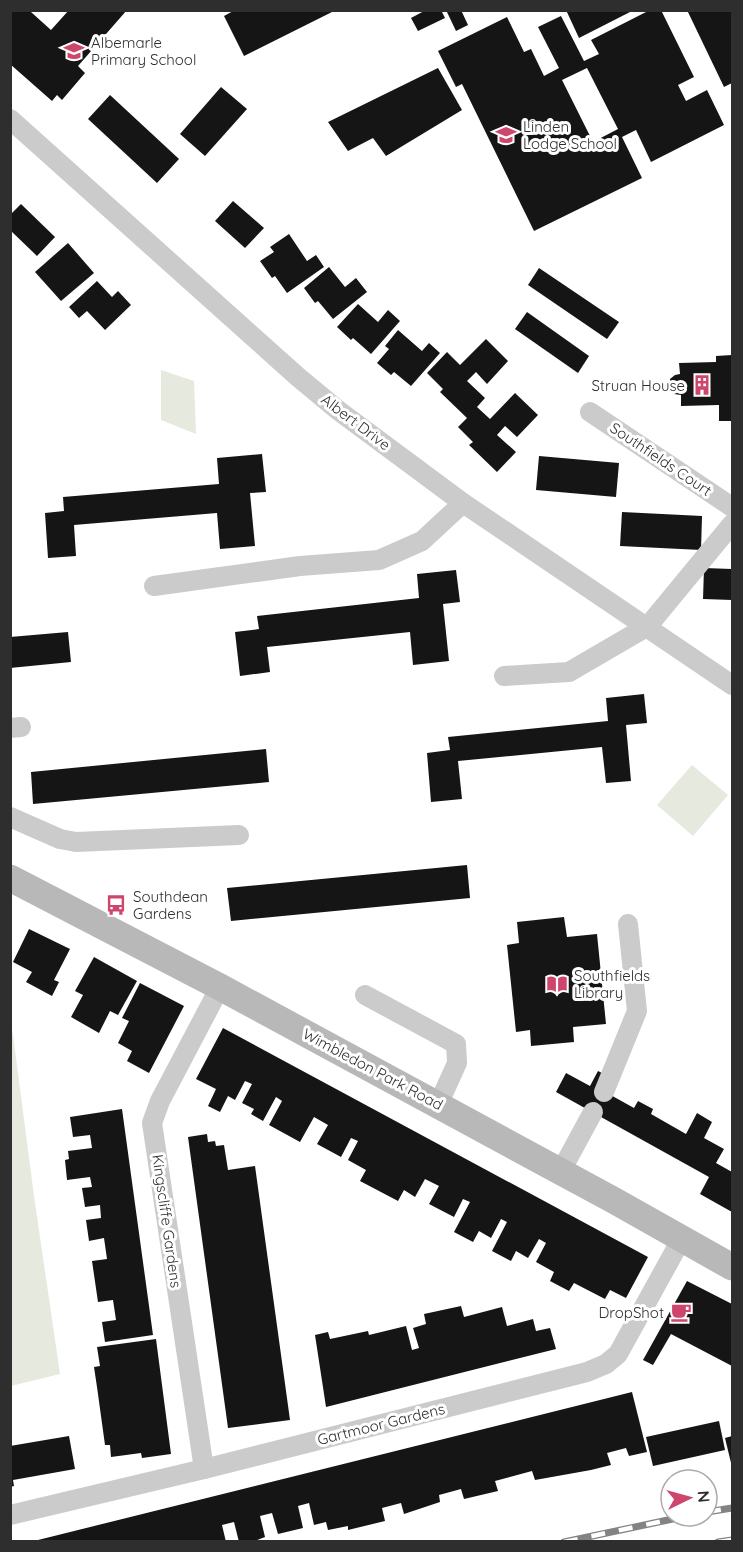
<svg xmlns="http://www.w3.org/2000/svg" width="743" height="1552" font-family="Quicksand,sans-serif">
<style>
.green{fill:#e6eade}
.building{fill:#151515;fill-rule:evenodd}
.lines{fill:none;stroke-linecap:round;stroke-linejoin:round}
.street{stroke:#cbcbcb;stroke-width:20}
.secondary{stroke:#b8b8b8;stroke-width:27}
.rail-casing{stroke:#838383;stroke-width:7}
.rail{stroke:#fff;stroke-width:4.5;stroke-dasharray:14;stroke-linecap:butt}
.labels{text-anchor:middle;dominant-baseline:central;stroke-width:6;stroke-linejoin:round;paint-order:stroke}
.poi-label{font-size:15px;fill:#2e2e2e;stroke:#fff;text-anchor:start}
.street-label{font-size:15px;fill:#2e2e2e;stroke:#fff}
</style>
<rect width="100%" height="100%" fill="#fff"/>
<g class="green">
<polygon points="161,370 194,381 196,434 161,420"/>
<polygon points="692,765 728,795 693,836 657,805"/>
<polygon points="11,1028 13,1035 34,1196 60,1374 11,1386"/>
</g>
<g class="building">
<polygon points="10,10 32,10 31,12 51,30 69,10 127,10 78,66 85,73 62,100 57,95 52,101 10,64"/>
<polygon points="235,10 336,10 244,56 224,16"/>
<polygon points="426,10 441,10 445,18 418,31 411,18"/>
<polygon points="446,10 461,10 468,25 456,31"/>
<polygon points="566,10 634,10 579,38"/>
<path d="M650,10H661L694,77L678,85L686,101L707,90L724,125L651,162L636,130L622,137L642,178L534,231L462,84L456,87L438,51L507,17L524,52L531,49L544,76L559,68L538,27L561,16L584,61L599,54L591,40ZM587,68L618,129L593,142L562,80Z"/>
<polygon points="687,10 732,10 732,83 724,87"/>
<polygon points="438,68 462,110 386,156 373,138 348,151 328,122"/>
<polygon points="221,87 247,109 205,156 180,134"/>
<polygon points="110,95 179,159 157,183 88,119"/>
<polygon points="233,201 264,228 245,248 215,221"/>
<polygon points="21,204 55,237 37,256 10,230 10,215"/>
<polygon points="289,234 307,261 316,255 324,267 287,293 275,276 272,278 260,261 274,252 270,247"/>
<polygon points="68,243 94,273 61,301 35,272"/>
<polygon points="329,267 345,287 356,278 367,292 333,319 318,301 315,303 304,288"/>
<polygon points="539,268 619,322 607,339 528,285"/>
<polygon points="97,281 112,297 118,291 131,305 105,330 87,311 79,318 69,307"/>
<polygon points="358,304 378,322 388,310 400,321 371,354 353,338 351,340 337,327"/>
<polygon points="527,312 589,356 578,373 515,329"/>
<polygon points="398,330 422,351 429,343 440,353 411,386 394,372 391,375 377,363 389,349 385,346"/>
<polygon points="486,339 508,361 487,384 476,372 467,381 485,398 477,407 490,419 515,393 538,415 517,437 505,426 497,435 516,452 497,472 469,445 473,442 458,427 467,418 440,392 443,389 427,373 447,352 460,365"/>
<polygon points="732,355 732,421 719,421 719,405 681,406 681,395 674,394 671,392 670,379 675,375 680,374 679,363 716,362 716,356"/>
<polygon points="262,454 266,492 250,493 255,546 220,549 217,513 74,525 76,556 48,558 45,513 64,511 63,497 219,484 217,458"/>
<polygon points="539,456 619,463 616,497 536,490"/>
<polygon points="622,512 702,516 701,550 620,546"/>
<polygon points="704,568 732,569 732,600 703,599"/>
<polygon points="456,570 460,602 443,604 449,661 413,665 410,632 267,647 270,672 240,676 235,632 259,629 257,616 419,598 417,574"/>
<polygon points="68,632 71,662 10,668 10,637"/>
<polygon points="644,694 647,723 626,725 631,781 606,783 602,747 458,761 462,799 431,802 427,753 450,750 448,737 608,721 606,698"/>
<polygon points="266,749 269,782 33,804 31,772"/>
<polygon points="467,865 470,898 231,921 227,888"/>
<polygon points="564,917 567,937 597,934 606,1024 573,1027 574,1042 531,1046 530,1030 516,1032 507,945 519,943 517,922"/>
<polygon points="29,929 70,949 54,980 59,982 52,996 26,982 32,972 13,962"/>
<polygon points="94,957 137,981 118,1015 110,1011 99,1033 71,1017 83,995 75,991"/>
<polygon points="140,983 184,1006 149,1073 127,1061 132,1051 118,1043 129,1021 122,1018"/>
<polygon points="223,1028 648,1257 626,1298 610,1290 605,1299 574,1283 569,1291 550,1281 554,1272 536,1262 546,1243 539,1239 528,1258 516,1251 511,1261 492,1251 507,1222 501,1219 491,1238 479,1231 473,1242 454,1232 470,1202 463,1199 454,1217 429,1204 439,1186 425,1179 415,1197 404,1190 398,1201 360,1181 366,1170 348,1160 358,1141 351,1138 341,1157 317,1144 328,1125 314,1117 300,1142 269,1125 282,1101 276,1097 263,1121 251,1114 254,1109 242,1103 252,1084 245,1081 235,1100 228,1096 220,1112 208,1106 216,1089 196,1079"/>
<polygon points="598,1071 606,1075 598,1088 634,1108 638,1101 653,1109 651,1114 686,1134 697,1113 712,1122 704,1138 724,1149 716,1163 732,1172 732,1212 700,1194 709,1177 556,1092 566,1073 590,1086"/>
<polygon points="122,1109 153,1335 105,1342 102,1322 116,1320 113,1300 98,1302 92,1261 107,1259 104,1238 89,1241 86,1220 101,1218 100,1205 85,1207 82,1188 92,1187 90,1177 67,1180 65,1160 69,1159 68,1151 92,1148 90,1135 73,1137 70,1117"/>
<polygon points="207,1134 208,1142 215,1141 216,1146 224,1145 228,1170 255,1166 290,1420 228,1428 188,1137"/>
<polygon points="687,1281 732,1304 732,1366 671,1334 653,1365 643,1360"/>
<polygon points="461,1306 464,1317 502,1307 507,1326 533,1319 536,1331 550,1328 556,1349 326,1407 315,1335 328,1332 330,1339 368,1331 369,1335 406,1326 412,1350 419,1348 413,1328 426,1324 424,1314"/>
<polygon points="156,1339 171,1454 142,1458 141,1453 111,1457 110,1445 105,1445 97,1387 94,1367 100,1366 97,1347"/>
<polygon points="632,1392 647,1452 629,1456 626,1448 607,1453 611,1465 591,1470 535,1480 532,1471 495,1481 498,1491 464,1499 461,1489 439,1495 440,1502 404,1514 401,1503 382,1508 385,1521 348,1530 348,1526 328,1530 326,1522 314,1525 309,1503 298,1506 303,1528 278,1534 272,1513 260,1516 265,1537 252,1542 239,1542 234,1522 222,1525 226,1542 30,1542"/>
<polygon points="719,1421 725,1450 653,1466 646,1437"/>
<polygon points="69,1436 75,1469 13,1480 14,1486 10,1487 10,1446"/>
<polygon points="732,1436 732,1467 725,1438"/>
</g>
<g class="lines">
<g class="street">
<polyline points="10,119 298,377 339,411 463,503 732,685"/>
<polyline points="590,412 732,507"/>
<polyline points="154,586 300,566 379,560 422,541 463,503"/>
<polyline points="504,676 569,672 648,626 732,524"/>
<polyline points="10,728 21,727"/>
<polyline points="10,817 60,839 76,842 239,835"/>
<polyline points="365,995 456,1044 457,1063 438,1105"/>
<polyline points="604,1092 637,1011 628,924"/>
<polyline points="561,1171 593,1112"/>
<polyline points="204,1469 152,1123 160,1101 220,987"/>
<polyline points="10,1515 204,1469 587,1372 606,1364 618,1354 682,1238"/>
</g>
<polyline class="secondary" points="10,878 220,987 615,1201 732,1267"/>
<g class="rail-casing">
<g id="rail">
<polyline points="707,1512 732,1508"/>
<polyline points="564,1542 687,1516"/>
<polyline points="718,1542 732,1540"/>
</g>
</g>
<use href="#rail" class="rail"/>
</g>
<defs>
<g id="school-bare" transform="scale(1.62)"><path d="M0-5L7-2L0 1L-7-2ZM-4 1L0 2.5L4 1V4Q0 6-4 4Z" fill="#cf466c" stroke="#fff" stroke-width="2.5" paint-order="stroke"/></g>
<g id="building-bare" transform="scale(1.62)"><path d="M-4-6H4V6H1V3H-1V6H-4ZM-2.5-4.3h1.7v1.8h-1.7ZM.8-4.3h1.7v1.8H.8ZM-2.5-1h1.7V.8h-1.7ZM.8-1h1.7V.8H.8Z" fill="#cf466c" stroke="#fff" stroke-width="2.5" paint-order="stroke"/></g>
<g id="bus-bare" transform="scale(1.62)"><path d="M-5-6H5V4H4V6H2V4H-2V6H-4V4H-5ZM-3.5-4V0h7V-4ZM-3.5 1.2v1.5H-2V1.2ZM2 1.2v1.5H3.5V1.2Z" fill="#cf466c" stroke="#fff" stroke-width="2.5" paint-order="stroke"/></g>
<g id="library-bare" transform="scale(1.62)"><path d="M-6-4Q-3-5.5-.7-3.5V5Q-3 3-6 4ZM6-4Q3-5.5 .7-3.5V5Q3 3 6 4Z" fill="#cf466c" stroke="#fff" stroke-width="2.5" paint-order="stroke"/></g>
<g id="cafe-bare" transform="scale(1.62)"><path d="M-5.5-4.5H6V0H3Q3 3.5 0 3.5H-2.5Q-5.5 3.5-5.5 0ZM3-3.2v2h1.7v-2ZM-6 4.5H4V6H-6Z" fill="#cf466c" stroke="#fff" stroke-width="2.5" paint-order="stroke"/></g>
</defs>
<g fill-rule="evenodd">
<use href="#school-bare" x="74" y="51"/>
<use href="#school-bare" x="506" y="135"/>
<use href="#building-bare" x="702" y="385"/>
<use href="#bus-bare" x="116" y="905"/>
<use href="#library-bare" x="557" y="984"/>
<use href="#cafe-bare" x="681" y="1312"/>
</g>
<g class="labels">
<g class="poi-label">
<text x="91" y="42">Albemarle<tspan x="91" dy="17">Primary School</tspan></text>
<text x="523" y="126">Linden<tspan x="523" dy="17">Lodge School</tspan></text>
<text x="685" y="385" text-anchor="end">Struan House</text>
<text x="133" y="896">Southdean<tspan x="133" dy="17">Gardens</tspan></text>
<text x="574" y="975">Southfields<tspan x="574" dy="17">Library</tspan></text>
<text x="664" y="1312" text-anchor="end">DropShot</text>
</g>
<g class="street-label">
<text transform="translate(356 422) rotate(37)">Albert Drive</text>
<text transform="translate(661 459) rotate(34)">Southfields Court</text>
<text transform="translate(373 1069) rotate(28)">Wimbledon Park Road</text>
<text transform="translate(167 1221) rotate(82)">Kingscliffe Gardens</text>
<text transform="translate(381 1424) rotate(-14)">Gartmoor Gardens</text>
</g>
</g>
<rect width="743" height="1552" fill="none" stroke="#2e2e2e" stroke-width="24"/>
<g transform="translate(689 1498) rotate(85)"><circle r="28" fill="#ffffff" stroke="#ababab" stroke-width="1.5"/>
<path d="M0-4.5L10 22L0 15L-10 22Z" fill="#cf466c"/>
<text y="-9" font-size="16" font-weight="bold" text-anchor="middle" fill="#2e2e2e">N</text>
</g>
</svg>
